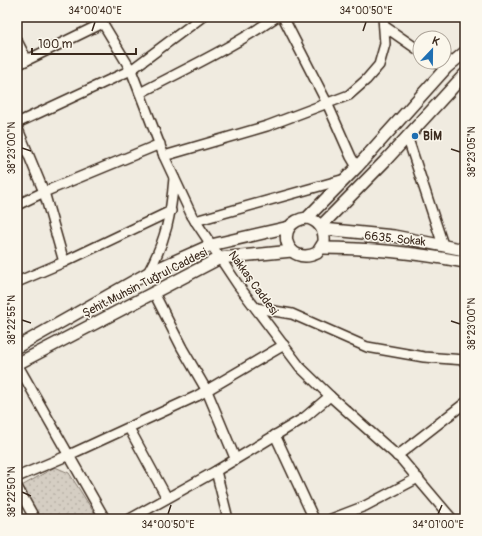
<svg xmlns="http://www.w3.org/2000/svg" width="482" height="536" font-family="Pangolin,sans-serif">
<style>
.park{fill:url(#park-dots);stroke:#887c70}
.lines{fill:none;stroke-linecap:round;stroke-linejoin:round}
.minor-casing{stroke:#3b2a1e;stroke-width:12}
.major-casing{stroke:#3b2a1e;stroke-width:14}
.minor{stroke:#fbf7ec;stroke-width:9}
.major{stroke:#fbf7ec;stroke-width:11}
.ticks{fill:none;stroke:#3b2a1e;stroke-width:1.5}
.poi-dot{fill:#1f6fb2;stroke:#fbf7ec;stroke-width:1.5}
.labels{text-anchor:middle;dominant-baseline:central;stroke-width:3;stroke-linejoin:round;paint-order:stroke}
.poi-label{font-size:12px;font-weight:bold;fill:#3b2a1e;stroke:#fbf7ec;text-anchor:start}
.street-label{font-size:12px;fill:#3b2a1e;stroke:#fbf7ec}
.neatline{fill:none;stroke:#3b2a1e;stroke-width:1.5}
.ticks-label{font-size:10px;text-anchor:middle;fill:#3b2a1e}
</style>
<defs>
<pattern id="park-dots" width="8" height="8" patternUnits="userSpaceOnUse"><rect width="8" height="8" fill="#d5cec3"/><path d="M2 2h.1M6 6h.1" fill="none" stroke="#b8b1a7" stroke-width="1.8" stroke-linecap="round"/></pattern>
</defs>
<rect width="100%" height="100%" fill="#f0ebe0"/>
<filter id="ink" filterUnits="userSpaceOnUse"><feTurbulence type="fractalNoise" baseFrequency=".025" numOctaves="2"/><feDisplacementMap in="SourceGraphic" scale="8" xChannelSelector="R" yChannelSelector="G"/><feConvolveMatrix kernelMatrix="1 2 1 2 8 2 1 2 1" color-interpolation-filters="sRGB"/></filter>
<g filter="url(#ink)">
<polygon class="park" points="55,467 69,473 98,519 39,519 20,487"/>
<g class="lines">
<g class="minor-casing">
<g id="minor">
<polyline points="99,17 131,70 164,156 192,216 238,285 300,367 330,396 402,460 452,519"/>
<polyline points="283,17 327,103 351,157 357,167"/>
<polyline points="384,26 420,51"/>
<polyline points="17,41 27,60"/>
<polyline points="436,62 446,68"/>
<polyline points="17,65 103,23"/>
<path d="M140,93C186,69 233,47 276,17"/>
<polyline points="17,123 131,70 202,17"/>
<polyline points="17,127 44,192 64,262"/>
<polyline points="407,136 443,245"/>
<polyline points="164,156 267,126 349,95 366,80 379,65 385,44 383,17"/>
<polyline points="17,205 44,192 160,144"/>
<polyline points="195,221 345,179"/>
<path d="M148,273C166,240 171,215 174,178"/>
<polyline points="17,282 64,262 171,211"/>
<polyline points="154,293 182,348 207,391 235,458"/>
<polyline points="256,308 292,314 367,347 424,357 465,360"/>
<polyline points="17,364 105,519"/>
<polyline points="129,428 167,498"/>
<polyline points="275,435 314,519"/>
<polyline points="397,456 465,403"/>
<polyline points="216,471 228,519"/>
<polyline points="17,477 69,455 197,396 284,345"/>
<polyline points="17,487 35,519"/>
<polyline points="130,519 216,471 304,418 330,396"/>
<polyline points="331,519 365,506 418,478"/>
</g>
</g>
<g class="major-casing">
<g id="major">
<path d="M307,218C319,221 325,229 324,242L317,253C286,268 272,222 307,218L357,167L446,68L465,52"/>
<polyline points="321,226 385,161 465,74"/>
<polyline points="323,229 394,236 465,250"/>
<path d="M322,248C370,248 417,253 465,262"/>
<polyline points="17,347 148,273 211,245 289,227"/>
<polyline points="17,364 220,258 292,251"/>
</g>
</g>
<use href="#minor" class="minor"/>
<use href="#major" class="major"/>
</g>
</g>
<path class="ticks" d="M92,31L95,22M363,31L366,22M22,148L31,151M451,149L460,152M22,320L31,323M451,321L460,324M22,492L31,496M168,514L171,505M438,514L442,505"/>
<circle class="poi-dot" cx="415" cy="136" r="4"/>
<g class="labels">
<g class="poi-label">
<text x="423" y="136">BİM</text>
</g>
<g class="street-label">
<text transform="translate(395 239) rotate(6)">6635. Sokak</text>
<text transform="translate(145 283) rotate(-27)">Şehit Muhsin Tuğrul Caddesi</text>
<text transform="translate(253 283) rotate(54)">Nakkaş Caddesi</text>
</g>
</g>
<rect width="482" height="536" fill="none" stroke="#fbf7ec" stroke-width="44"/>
<g transform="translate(432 50) rotate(22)"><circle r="19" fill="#fbf7ec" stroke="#aea59a"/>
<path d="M0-3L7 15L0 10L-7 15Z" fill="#1f6fb2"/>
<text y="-6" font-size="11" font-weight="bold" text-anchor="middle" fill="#3b2a1e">K</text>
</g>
<path d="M32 48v6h104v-6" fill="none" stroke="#3b2a1e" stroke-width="2"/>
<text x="38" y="48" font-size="12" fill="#3b2a1e" stroke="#fbf7ec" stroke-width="3" paint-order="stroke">100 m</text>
<rect x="22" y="22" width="438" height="492" class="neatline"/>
<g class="ticks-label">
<text x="95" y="14">34°00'40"E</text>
<text x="366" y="14">34°00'50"E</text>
<text transform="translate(11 148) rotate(-90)" y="4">38°23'00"N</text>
<text transform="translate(471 152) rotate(-90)" y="4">38°23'05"N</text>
<text transform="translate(11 320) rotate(-90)" y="4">38°22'55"N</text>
<text transform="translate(471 324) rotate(-90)" y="4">38°23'00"N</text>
<text transform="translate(11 492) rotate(-90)" y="4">38°22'50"N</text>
<text x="168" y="528">34°00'50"E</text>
<text x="438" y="528">34°01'00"E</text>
</g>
</svg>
